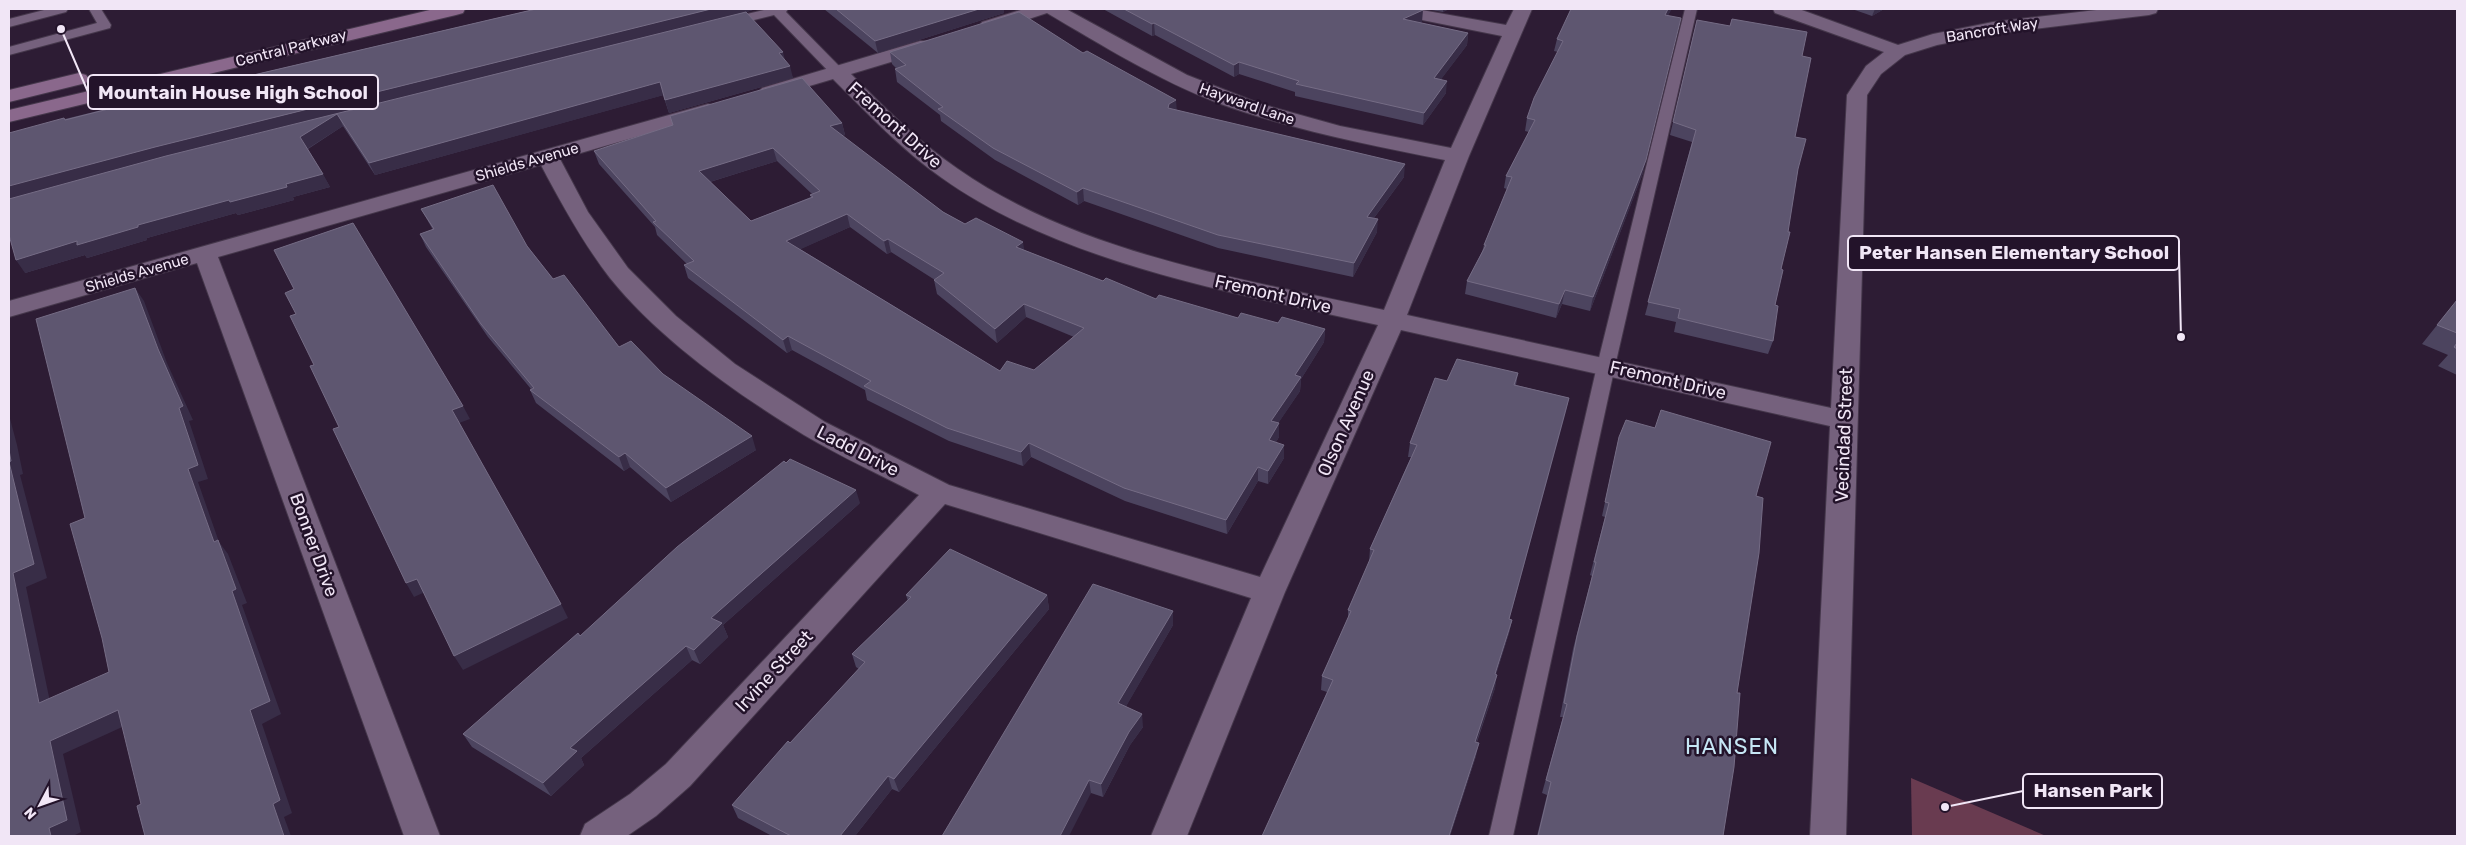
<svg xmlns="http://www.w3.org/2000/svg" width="2466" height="845" font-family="Rubik,sans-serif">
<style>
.green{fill:#693b50}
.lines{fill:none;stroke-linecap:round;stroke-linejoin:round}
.lane-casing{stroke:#45374b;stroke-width:2}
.street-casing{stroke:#45374b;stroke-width:2}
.secondary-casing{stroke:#45374b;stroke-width:2}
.lane{fill:#75617d;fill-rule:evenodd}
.street{fill:#75617d;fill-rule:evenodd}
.secondary{fill:#8a688c;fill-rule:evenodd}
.wall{fill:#4c445f;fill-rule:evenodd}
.shaded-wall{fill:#382d47}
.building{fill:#5e5670;stroke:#756c85;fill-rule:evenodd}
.labels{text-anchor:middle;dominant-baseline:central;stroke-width:5;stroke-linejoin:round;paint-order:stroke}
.far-street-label{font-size:15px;fill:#f1e6f6;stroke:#23132a}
.street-label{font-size:18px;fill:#f1e6f6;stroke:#23132a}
.near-neighbourhood-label{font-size:22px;letter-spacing:1px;fill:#c6e7f5;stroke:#23132a}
.leader{fill:none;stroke:#f1e6f6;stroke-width:2}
.callout-dot{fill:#f1e6f6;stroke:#23132a;stroke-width:2}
.callout{fill:#23132a;stroke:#f1e6f6;stroke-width:2}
.callout-label{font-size:19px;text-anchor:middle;font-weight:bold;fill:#f1e6f6}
</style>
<rect width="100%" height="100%" fill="#2d1c34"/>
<polygon class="green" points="1911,778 2046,836 1912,836"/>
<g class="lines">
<g class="lane-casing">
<g id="lane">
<polygon points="48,9 68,9 66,12 9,27 9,19"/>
<polygon points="89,9 101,9 111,25 110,28 9,55 9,47 97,23"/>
<polygon points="768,9 788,9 786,12 843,70 845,73 843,76 833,76 774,15 726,27 720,23 721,20"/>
<polygon points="1685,9 1697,9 1615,366 1513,836 1489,836 1597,366"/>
</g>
</g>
<g class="street-casing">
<path id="street" d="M1024,9H1066L1187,75L1261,104L1340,126L1451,148L1502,36L1387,13L1385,9H1416L1506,25L1514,9H1532L1469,156L1407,315L1831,408L1847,95L1866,66L1884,52L1775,13L1773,9H1799L1898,45L1933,34L1993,22L2105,9H2158L2156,13L2149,15L1993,34L1937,45L1905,55L1881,74L1867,95L1846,836H1810L1830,426L1401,330L1285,592L1187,836H1151L1251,598L945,504L690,786L656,816L627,836H580L585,824L630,794L666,764L919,495C881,475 841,457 804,435C737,394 660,340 610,278C583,243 561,203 541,165L218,257L440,836H404L197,263L9,317V301L708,104L715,106L718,110L715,114L560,159L588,212L628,268L676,316L735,364L825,422L949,485L1260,577L1378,325C1236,293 1063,264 942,178C902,150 868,114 833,79L769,98L762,96L759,92L762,88L920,41H934L937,45L934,49L851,74C885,108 918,142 958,169C1080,254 1242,279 1384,310L1445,160C1369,145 1292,130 1218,103C1158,80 1103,46 1047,13L989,32L982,30L980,26L982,22Z"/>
</g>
<g class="secondary-casing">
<g id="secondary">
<polygon points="434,9 465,9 463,13 456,15 9,122 9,110"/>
<polygon points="79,73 86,75 89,79 86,83 9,102 9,90"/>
</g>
</g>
<use href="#lane" class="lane"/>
<use href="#street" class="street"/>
<use href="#secondary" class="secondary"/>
</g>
<g class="wall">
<polygon points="536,9 756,9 746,12 785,60 793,78 669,113 663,95 375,175 343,126 308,149 330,187 293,197 294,200 238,215 236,213 147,238 147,240 87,258 85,255 25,273 65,119 231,78 232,80"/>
<polygon points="824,9 1004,9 1004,13 878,53"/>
<polygon points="1103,9 1416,9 1422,22 1420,23 1468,33 1467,45 1441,79 1446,93 1423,125 1295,96 1295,92 1239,74 1234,77 1155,35 1152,36"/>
<polygon points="1425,9 1449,9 1443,12"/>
<polygon points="1852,9 1884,9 1872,16"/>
<polygon points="1671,10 1668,15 1643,173 1590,311 1562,304 1556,318 1465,294 1467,281 1482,252 1484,245 1507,189 1504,188 1506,176 1529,132 1525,131 1527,118 1558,52 1554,51 1557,39"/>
<polygon points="1697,20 1802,56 1795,137 1798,169 1775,305 1773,341 1768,354 1674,332 1676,322 1645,315 1692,142 1670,135"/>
<polygon points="890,52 1083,53 1177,110 1404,177 1374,218 1377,232 1353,277 1218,248 1084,201 1078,205 995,160 941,121 940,115 897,82 895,69 897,69 892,64"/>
<path d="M842,123L845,135L842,136L943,212L965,224L1024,250L1103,281L1156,299L1238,318L1325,329L1324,342L1301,379L1300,391L1278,423H1279V437L1276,442L1284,458L1268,484L1258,481L1227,534L1125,501L1031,457L1023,466L949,441L867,400L865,390L792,350L787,353L688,278L684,265L687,264L657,235L655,227L599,164L594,151ZM777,161L812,194L810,195L811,197L751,221L710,182ZM850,227L887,254L891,252L935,280H934L937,294L997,343L1026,317L1074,337L1034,370L1000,371L800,249Z"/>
<polygon points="421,209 527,246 553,279 619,347 663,374 756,450 671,502 630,467 624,471 536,403 530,390 531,389 488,337 426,247 420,234 433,230"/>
<polygon points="2457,300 2457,375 2438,366 2448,355 2422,344"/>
<polygon points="1518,373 1516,385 1569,398 1509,619 1512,620 1509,633 1496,674 1495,688 1477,742 1476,756 1450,836 1262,836 1327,692 1321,690 1322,676 1348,618 1348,610 1369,563 1370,549 1411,457 1408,457 1410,443 1447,381"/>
<polygon points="1619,437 1756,496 1723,836 1537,836 1547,795 1542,793 1563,717 1560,717 1573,649 1592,576 1590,575 1605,517 1602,516"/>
<polygon points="860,503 723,625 728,637 700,664 692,660 581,758 584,765 551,796 472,747 463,734 580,636"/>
<polygon points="906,595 1047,595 1049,609 899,792 892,789 855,836 772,836 738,818 732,805 859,669 856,667 852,654 908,601"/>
<polygon points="1173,611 1173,625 1126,706 1143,727 1130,745 1103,797 1091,793 942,836"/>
</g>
<g class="shaded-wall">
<polygon points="711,9 756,9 740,14 338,115 343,126 307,149 9,201 9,186 155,147"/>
<polygon points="979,9 1004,9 1004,13 878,53 875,41"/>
<polygon points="1443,9 1449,9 1443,12"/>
<polygon points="1668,9 1671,9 1671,10 1662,27 1665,15"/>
<polygon points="1875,9 1884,9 1872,16"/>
<polygon points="1423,10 1422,22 1402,31 1403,19"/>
<polygon points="1154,23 1155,35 1152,36 1152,24"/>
<polygon points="1678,29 1643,173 1590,311 1593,297"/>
<polygon points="1468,33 1467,45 1433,90 1434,78"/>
<polygon points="783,52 786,64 779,53"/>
<polygon points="1239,62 1239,74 1234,77 1234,65"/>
<polygon points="790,66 793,78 669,113 665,100"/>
<polygon points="1447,81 1446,93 1423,125 1424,113"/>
<polygon points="660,82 664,95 375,175 369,163"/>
<polygon points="1176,100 1177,112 1168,108 1169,104"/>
<polygon points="842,123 845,135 833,139 830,126"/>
<polygon points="773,148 777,161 703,184 699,171"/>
<polygon points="1405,164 1404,177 1365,230 1367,217"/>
<polygon points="323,174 330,187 293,197 294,200 238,215 236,213 147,238 147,240 87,258 85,255 25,273 16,260 77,241"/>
<polygon points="1083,188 1084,201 1078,205 1077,192"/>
<polygon points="847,214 850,227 790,254 786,241"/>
<polygon points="1378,219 1377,232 1353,277 1354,263"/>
<polygon points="888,239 891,252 887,254 884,241"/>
<polygon points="1023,242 1025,255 1016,247"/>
<polygon points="135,288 144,301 167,363 193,420 189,421 208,479 198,482 219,542 228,554 247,603 242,605 281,714 262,724 292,813 284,817 291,836 284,836 273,804 250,710 214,542 188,469 158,349"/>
<polygon points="1565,290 1562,304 1556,318 1559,304"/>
<polygon points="1024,304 1026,317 997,343 995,329"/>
<polygon points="1325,329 1324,342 1301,379 1300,391 1271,434 1271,421 1295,375"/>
<polygon points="788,336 792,350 787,353 783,340"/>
<polygon points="1569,398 1566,412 1506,632 1509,619"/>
<polygon points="463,406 470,419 459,423 452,410"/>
<polygon points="9,415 17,445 23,474 20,475 47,578 26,587 53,716 39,703 13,573 9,462"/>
<polygon points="1279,423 1279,437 1269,454 1269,440"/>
<polygon points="752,436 756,450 671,502 666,488"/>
<polygon points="1029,443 1031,457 1023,466 1021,452"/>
<polygon points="1284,445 1284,458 1268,484 1268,471"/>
<polygon points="625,453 630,467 624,471 619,457"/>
<polygon points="1258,467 1258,481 1227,534 1226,520"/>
<polygon points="856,490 860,503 723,625 728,637 700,664 694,650 711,618"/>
<polygon points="417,579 425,592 414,597 406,583"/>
<polygon points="1047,595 1049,609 899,792 894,779"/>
<polygon points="561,604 568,618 463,670 454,656"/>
<polygon points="1173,611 1173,625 1120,717 1118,703"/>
<polygon points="1512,620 1509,633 1492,688 1495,674"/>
<polygon points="686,646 692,660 581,758 584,765 551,796 543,783 570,748"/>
<polygon points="1497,675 1495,688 1472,755 1475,742"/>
<polygon points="118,710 131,723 63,754 81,832 73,836 51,836 49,828 50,741"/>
<polygon points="1142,714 1143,727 1130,745 1103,797 1101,784 1129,732"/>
<polygon points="1479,743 1476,756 1450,836 1449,836"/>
<polygon points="888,776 892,789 855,836 840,836"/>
<polygon points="1089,780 1091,793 1069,836 1060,836"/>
</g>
<g class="building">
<polygon points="536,9 711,9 155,147 9,186 9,133 64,118 65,120 231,78 232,80"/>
<polygon points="836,9 979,9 875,41"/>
<polygon points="1124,9 1416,9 1423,10 1403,19 1468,33 1434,78 1447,81 1424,113 1296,84 1299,81 1239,62 1234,65 1154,23 1152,24"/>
<polygon points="1571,9 1668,9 1665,15 1681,18 1646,160 1593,297 1565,290 1559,304 1467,281 1486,245 1484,245 1512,177 1506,176 1535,120 1527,118 1534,98 1563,41 1557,39"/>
<polygon points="746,12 783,52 779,53 790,66 665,100 660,82 369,163 337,114 300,137 323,174 286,184 287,187 230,202 229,200 138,225 138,227 77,245 77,241 16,260 9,235 9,199 166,156"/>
<polygon points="1019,12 1083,53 1087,51 1176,100 1169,104 1168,108 1405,164 1367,217 1378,219 1354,263 1218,235 1083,188 1077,192 993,148 938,109 943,107 895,69 906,65 890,52"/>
<polygon points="1732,19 1807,32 1802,56 1811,58 1795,137 1806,139 1798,169 1788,232 1790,232 1781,269 1783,270 1775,305 1778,306 1773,341 1678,318 1680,309 1648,302 1696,130 1673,122 1697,20 1730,26"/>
<path d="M802,78L842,123L830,126L943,212L965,224L976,218L1023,242L1016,247L1103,281L1106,278L1156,299L1159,295L1238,318L1241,313L1278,323L1282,317L1325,329L1295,375L1301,377L1271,421L1279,423L1269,440L1284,445L1268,471L1258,467L1226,520L1124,488L1029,443L1021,452L947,428L864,386L871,381L788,336L783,340L684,265L694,261L653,222L656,221L594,151L673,125L670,116ZM773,148L820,191L810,195L813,197L751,221L699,171ZM847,214L884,241L888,239L944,273L934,280L995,329L1024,304L1084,328L1034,370L1007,361L1000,371L786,241Z"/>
<polygon points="493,185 527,246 553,279 564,275 619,347 631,341 663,374 752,436 666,488 625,453 619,457 530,390 534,388 481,324 420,234 434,229 421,209"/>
<polygon points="353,223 463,406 452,410 561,604 454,656 417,579 406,583 333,429 339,427 310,366 314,365 290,316 296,314 285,293 294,289 274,250"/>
<polygon points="135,288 158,349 183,406 179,408 198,465 188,469 214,542 218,540 236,589 232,591 270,701 250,710 280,800 273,804 284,836 145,836 137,806 141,804 118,710 50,741 67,820 49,828 51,836 9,836 9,462 34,564 13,573 39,703 109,672 102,638 70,524 85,518 36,319"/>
<polygon points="2457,300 2457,333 2437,325"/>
<polygon points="2457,343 2457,349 2454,347"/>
<polygon points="1457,359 1518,373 1514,385 1569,398 1509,619 1512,620 1495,674 1497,675 1475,742 1479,743 1449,836 1262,836 1333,680 1322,676 1351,611 1348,610 1374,550 1370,549 1417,445 1410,443 1435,378 1447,381"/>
<polygon points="1661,410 1771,442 1756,496 1763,498 1759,553 1737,693 1740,693 1734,767 1723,836 1538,836 1551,782 1546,780 1567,704 1564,703 1577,636 1596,562 1594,562 1609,503 1605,502 1619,437 1626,420 1655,428"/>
<polygon points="9,450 11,461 9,462"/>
<polygon points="790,459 856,490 711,618 722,623 694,650 686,646 570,748 577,751 543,783 463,734 578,633 580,636 677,547 784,461 786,463"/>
<polygon points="950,549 1047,595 894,779 888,776 840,836 791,836 732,805 788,741 790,743 865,662 852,654 911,597 906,595"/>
<polygon points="1093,584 1173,611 1118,703 1142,714 1129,732 1101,784 1089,780 1060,836 942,836"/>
</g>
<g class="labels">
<g class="far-street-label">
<text transform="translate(1992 30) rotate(-9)">Bancroft Way</text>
<text transform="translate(291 48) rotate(-14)">Central Parkway</text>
<text transform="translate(1247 104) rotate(19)">Hayward Lane</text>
<text transform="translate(527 162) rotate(-16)">Shields Avenue</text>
<text transform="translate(137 273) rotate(-16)">Shields Avenue</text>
</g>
<g class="street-label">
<text transform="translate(895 125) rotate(42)">Fremont Drive</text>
<text transform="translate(1273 294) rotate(13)">Fremont Drive</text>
<text transform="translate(1668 380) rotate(13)">Fremont Drive</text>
<text transform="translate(1346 423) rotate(-66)">Olson Avenue</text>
<text transform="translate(1844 435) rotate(-88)">Vecindad Street</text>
<text transform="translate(858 451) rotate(27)">Ladd Drive</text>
<text transform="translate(314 545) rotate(70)">Bonner Drive</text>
<text transform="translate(774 671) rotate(-47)">Irvine Street</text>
</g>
<g class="near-neighbourhood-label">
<text x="1732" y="746">HANSEN</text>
</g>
</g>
<path class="leader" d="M61 29L88 92M2181 337L2179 253M1945 807L2023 791"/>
<g class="callout-dot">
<circle cx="61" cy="29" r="5"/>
<circle cx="2181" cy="337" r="5"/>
<circle cx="1945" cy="807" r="5"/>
</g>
<g class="callout">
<rect x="88" y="75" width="290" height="34" rx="5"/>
<rect x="1848" y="236" width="331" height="34" rx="5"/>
<rect x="2023" y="774" width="139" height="34" rx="5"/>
</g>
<g class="callout-label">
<text x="233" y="99">Mountain House High School</text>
<text x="2014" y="259">Peter Hansen Elementary School</text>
<text x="2093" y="797">Hansen Park</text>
</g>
<rect width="2466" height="845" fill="none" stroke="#f1e6f6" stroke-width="20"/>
<g transform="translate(40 805) rotate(229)" stroke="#23132a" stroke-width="4" paint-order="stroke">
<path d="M0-4L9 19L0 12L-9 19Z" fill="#f1e6f6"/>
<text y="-8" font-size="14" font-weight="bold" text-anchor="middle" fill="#f1e6f6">N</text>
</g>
</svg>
